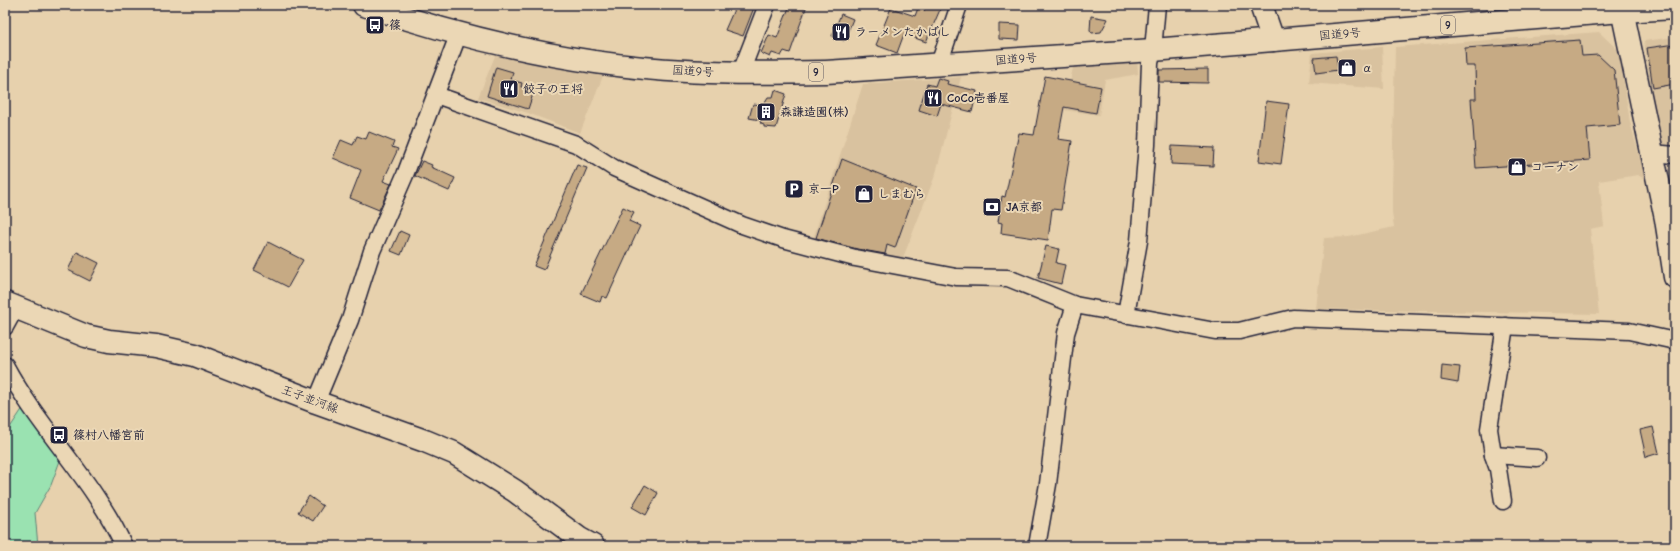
<svg xmlns="http://www.w3.org/2000/svg" width="1680" height="551" font-family="'Comic Neue','Klee One',sans-serif">
<style>
.built{fill:#d9c29f}
.green{fill:#9ae2b1;stroke:#5e8276}
.building{fill:#c6aa84;stroke:#22223b}
.lines{fill:none;stroke-linecap:round;stroke-linejoin:round}
.street-casing{stroke:#22223b;stroke-width:19}
.secondary-casing{stroke:#22223b;stroke-width:25}
.highway-casing{stroke:#22223b;stroke-width:25}
.street{stroke:#ebd7b5;stroke-width:16}
.secondary{stroke:#ebd7b5;stroke-width:22}
.highway{stroke:#ebd7b5;stroke-width:22}
.labels{text-anchor:middle;dominant-baseline:central;stroke-width:4;stroke-linejoin:round;paint-order:stroke}
.shield{fill:#ebd7b5;stroke:#5e5860;stroke-width:1}
.shield-label{font-size:11px;font-weight:bold;fill:#22223b}
.poi-label{font-size:12px;font-weight:bold;fill:#22223b;stroke:#ebd7b5;text-anchor:start}
.street-label{font-size:12px;fill:#22223b;stroke:#ebd7b5}
</style>
<rect width="100%" height="100%" fill="#e7d1ad"/>
<filter id="ink" filterUnits="userSpaceOnUse"><feTurbulence type="fractalNoise" baseFrequency=".025" numOctaves="2"/><feDisplacementMap in="SourceGraphic" scale="8" xChannelSelector="R" yChannelSelector="G"/><feConvolveMatrix kernelMatrix="1 2 1 2 8 2 1 2 1" color-interpolation-filters="sRGB"/></filter>
<g filter="url(#ink)">
<g class="built">
<polygon points="1599,32 1619,51 1630,122 1646,180 1638,175 1599,181 1604,226 1590,229 1599,314 1316,309 1324,238 1349,237 1394,227 1392,212 1392,192 1395,47"/>
<polygon points="1675,37 1675,147 1659,143 1654,121 1651,90 1644,41"/>
<polygon points="1382,47 1384,89 1309,83 1312,53"/>
<polygon points="495,56 603,76 580,133 528,113 478,98"/>
<polygon points="1137,56 1138,74 1105,80 1099,115 1064,110 1074,63"/>
<polygon points="961,77 936,173 901,263 812,242 863,84"/>
</g>
<polygon class="green" points="23,408 61,458 51,485 35,513 38,546 5,546 5,435"/>
<g class="building">
<polygon points="736,5 755,5 743,36 725,30"/>
<polygon points="790,5 807,5 790,53 784,51 781,56 772,53 770,57 761,53 769,35 777,38"/>
<polygon points="926,5 942,5 926,42 904,34 897,53 876,45 891,8 915,16 918,8 924,11"/>
<polygon points="841,14 853,19 844,41 832,36"/>
<polygon points="1091,16 1108,19 1101,32 1092,33 1090,30"/>
<polygon points="999,24 1020,25 1019,40 999,39"/>
<polygon points="1580,40 1582,56 1598,55 1614,70 1620,125 1587,128 1590,160 1476,168 1471,99 1476,99 1475,66 1466,66 1465,48"/>
<polygon points="1675,44 1675,84 1653,88 1647,48"/>
<polygon points="1336,56 1338,70 1316,73 1314,58"/>
<polygon points="496,67 513,72 511,80 522,83 521,87 534,91 528,109 487,96"/>
<polygon points="1208,69 1208,83 1159,82 1159,70"/>
<polygon points="1045,76 1101,87 1096,113 1064,107 1058,139 1072,141 1061,210 1052,209 1048,240 1001,233 1002,223 998,222 1002,196 1005,197 1019,133 1034,135"/>
<polygon points="938,78 948,81 947,84 977,91 972,112 941,104 937,116 919,110 927,84 935,86"/>
<polygon points="775,90 786,94 776,128 764,127 764,125 761,124 760,120 749,118 753,104 763,105 768,97 773,97"/>
<polygon points="1266,101 1289,104 1281,164 1259,161"/>
<polygon points="369,132 394,142 392,147 398,149 383,181 391,184 379,210 350,198 361,170 333,158 341,140 353,145 357,136 366,139"/>
<polygon points="1172,146 1214,148 1213,166 1171,164"/>
<polygon points="842,159 916,189 895,248 887,245 885,254 857,249 816,238"/>
<polygon points="422,161 432,165 431,167 455,178 449,191 415,176"/>
<polygon points="577,165 587,168 544,270 534,266"/>
<polygon points="623,207 634,212 629,221 640,226 607,298 602,296 600,302 581,294"/>
<polygon points="400,231 409,235 401,255 391,251"/>
<polygon points="268,242 303,260 288,287 254,270"/>
<polygon points="1046,246 1059,249 1056,263 1065,265 1061,284 1038,278"/>
<polygon points="77,252 99,263 90,281 68,270"/>
<polygon points="1442,365 1460,367 1458,383 1441,380"/>
<polygon points="1653,427 1659,453 1646,457 1640,430"/>
<polygon points="645,485 658,493 646,515 632,507"/>
<polygon points="309,496 323,506 313,521 298,512"/>
</g>
<g class="lines">
<g class="street-casing">
<g id="street">
<polyline points="939,64 959,5"/>
<polyline points="741,72 767,5"/>
<polyline points="436,95 576,144 614,168 742,225 783,239 855,258 956,277 1008,278 1075,305 1215,331 1239,331 1293,318 1629,331 1675,341"/>
<polyline points="1652,153 1675,155"/>
<polyline points="1126,315 1139,241 1147,145 1150,63 1153,50 1157,5"/>
<polyline points="5,327 16,307"/>
<path d="M5,365C39,429 94,480 124,546"/>
<polyline points="316,402 350,320 372,251 405,175 459,33"/>
<polyline points="1493,455 1537,458"/>
<polyline points="1503,501 1498,469 1493,455 1489,429 1505,326"/>
<polyline points="1037,546 1048,484 1066,333 1075,305"/>
</g>
</g>
<g class="secondary-casing">
<g id="secondary">
<polyline points="1261,5 1273,40"/>
<polyline points="1621,5 1666,219 1675,277"/>
<polyline points="5,303 86,336 109,341 156,346 195,355 316,402 425,441 454,453 515,491 580,539 593,546"/>
</g>
</g>
<g class="highway-casing">
<path id="highway" d="M364,5C466,39 578,66 686,71C733,74 779,73 826,72L1153,50L1622,11L1675,8"/>
</g>
<use href="#street" class="street"/>
<use href="#secondary" class="secondary"/>
<use href="#highway" class="highway"/>
</g>
</g>
<defs>
<g id="bus-square" transform="scale(1)"><rect x="-9" y="-9" width="18" height="18" rx="4" fill="#22223b" stroke="#ebd7b5"/><path d="M-5-6H5V4H4V6H2V4H-2V6H-4V4H-5ZM-3.5-4V0h7V-4ZM-3.5 1.2v1.5H-2V1.2ZM2 1.2v1.5H3.5V1.2Z" fill="#fff"/></g>
<g id="restaurant-square" transform="scale(1)"><rect x="-9" y="-9" width="18" height="18" rx="4" fill="#22223b" stroke="#ebd7b5"/><path d="M-5-6h1v4h1v-4h1v4h1v-4h1v5L-1.5 .5V6h-2V.5L-5-1ZM5-6V6H3V1.5H1.5Q1.5-4 5-6Z" fill="#fff"/></g>
<g id="shop-square" transform="scale(1)"><rect x="-9" y="-9" width="18" height="18" rx="4" fill="#22223b" stroke="#ebd7b5"/><path d="M-5-2.5h2.3a2.7 3.5 0 0 1 5.4 0H5L5.5 6h-11ZM-1.5-2.5h3a1.5 2.3 0 0 0-3 0Z" fill="#fff"/></g>
<g id="building-square" transform="scale(1)"><rect x="-9" y="-9" width="18" height="18" rx="4" fill="#22223b" stroke="#ebd7b5"/><path d="M-4-6H4V6H1V3H-1V6H-4ZM-2.5-4.3h1.7v1.8h-1.7ZM.8-4.3h1.7v1.8H.8ZM-2.5-1h1.7V.8h-1.7ZM.8-1h1.7V.8H.8Z" fill="#fff"/></g>
<g id="parking-square" transform="scale(1)"><rect x="-9" y="-9" width="18" height="18" rx="4" fill="#22223b" stroke="#ebd7b5"/><path d="M-3.5-5.5H1a3.5 3.5 0 0 1 0 7H-1V5.5H-3.5ZM-1-3.4V-.6H.8a1.4 1.4 0 0 0 0-2.8Z" fill="#fff"/></g>
<g id="bank-square" transform="scale(1)"><rect x="-9" y="-9" width="18" height="18" rx="4" fill="#22223b" stroke="#ebd7b5"/><path d="M-6-4H6V4H-6ZM0-2.3a2.3 2.3 0 1 0 0 4.6a2.3 2.3 0 1 0 0-4.6Z" fill="#fff"/></g>
</defs>
<g fill-rule="evenodd">
<use href="#bus-square" x="375" y="25"/>
<use href="#restaurant-square" x="841" y="32"/>
<use href="#shop-square" x="1347" y="68"/>
<use href="#restaurant-square" x="509" y="89"/>
<use href="#restaurant-square" x="933" y="98"/>
<use href="#building-square" x="766" y="112"/>
<use href="#shop-square" x="1517" y="167"/>
<use href="#parking-square" x="794" y="189"/>
<use href="#shop-square" x="864" y="194"/>
<use href="#bank-square" x="992" y="207"/>
<use href="#bus-square" x="59" y="435"/>
</g>
<g class="labels">
<g class="shield">
<rect x="1441" y="16" width="14" height="18" rx="3"/>
<rect x="809" y="63" width="14" height="18" rx="3"/>
</g>
<g class="shield-label">
<text x="1448" y="25">9</text>
<text x="816" y="72">9</text>
</g>
<g class="poi-label">
<text x="389" y="25">篠</text>
<text x="855" y="32">ラーメンたかばし</text>
<text x="1361" y="68">α</text>
<text x="523" y="89">餃子の王将</text>
<text x="947" y="98">CoCo壱番屋</text>
<text x="780" y="112">森謙造園(株)</text>
<text x="1531" y="167">コーナン</text>
<text x="808" y="189">京一P</text>
<text x="878" y="194">しまむら</text>
<text x="1006" y="207">JA京都</text>
<text x="73" y="435">篠村八幡宮前</text>
</g>
<g class="street-label">
<text transform="translate(1340 34) rotate(-5)">国道9号</text>
<text transform="translate(1016 59) rotate(-4)">国道9号</text>
<text transform="translate(693 71) rotate(3)">国道9号</text>
<text transform="translate(310 399) rotate(20)">王子並河線</text>
</g>
</g>
<rect width="1680" height="551" fill="none" stroke="#ebd7b5" stroke-width="20"/>
<rect x="10" y="10" width="1660" height="531" fill="none" stroke="#22223b" stroke-width="1.5" filter="url(#ink)"/>
</svg>
